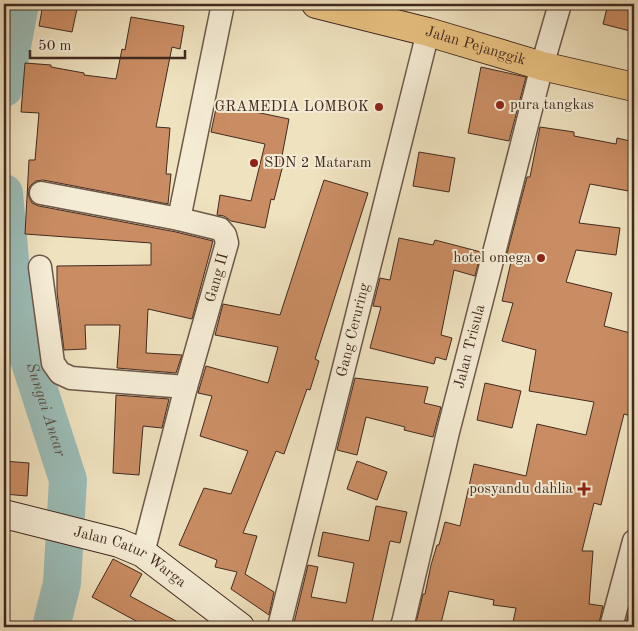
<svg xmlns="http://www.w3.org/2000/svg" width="638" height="631" font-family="'Old Standard TT',serif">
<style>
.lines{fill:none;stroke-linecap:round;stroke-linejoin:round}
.river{stroke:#9bbdb8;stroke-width:38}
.building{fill:#ca8d63;stroke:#422a20}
.minor-casing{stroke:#6d5848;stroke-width:25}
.secondary-casing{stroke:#422a20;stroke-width:30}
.primary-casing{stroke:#422a20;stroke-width:30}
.minor{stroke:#f5ecd5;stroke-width:22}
.secondary{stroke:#f5ecd5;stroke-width:28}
.primary{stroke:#e8c180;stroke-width:28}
.poi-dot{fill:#8f2418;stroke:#f5ecd5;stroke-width:2}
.labels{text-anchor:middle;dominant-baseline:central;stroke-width:4;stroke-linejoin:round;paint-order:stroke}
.street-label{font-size:15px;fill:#422a20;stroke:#f5ecd5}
.poi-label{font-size:15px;fill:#422a20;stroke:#f5ecd5;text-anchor:end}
.water-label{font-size:16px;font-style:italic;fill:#584f46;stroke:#f5ecd5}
</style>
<rect width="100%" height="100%" fill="#efe2bf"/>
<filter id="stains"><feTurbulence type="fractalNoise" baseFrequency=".004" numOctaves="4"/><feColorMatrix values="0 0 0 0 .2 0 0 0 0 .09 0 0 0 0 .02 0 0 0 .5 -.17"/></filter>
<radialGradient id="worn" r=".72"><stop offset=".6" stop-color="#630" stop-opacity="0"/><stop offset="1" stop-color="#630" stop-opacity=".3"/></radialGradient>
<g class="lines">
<g class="river">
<polyline points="4,88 20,4"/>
<path id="s1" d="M4,193L15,316L68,480L62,583L51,627"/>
</g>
</g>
<g class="building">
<polygon points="43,4 78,4 72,32 39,26"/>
<polygon points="608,4 634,4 634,32 603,24"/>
<polygon points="131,17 184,26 180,49 172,47 156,127 170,128 166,174 171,174 168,204 43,180 36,181 31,185 28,190 29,197 32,203 39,206 176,232 213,241 192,319 148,309 146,353 182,355 176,373 117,368 120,325 85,325 86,349 64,350 57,292 57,266 151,265 151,243 25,234 29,160 35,160 39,113 21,112 25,63 51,65 51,67 84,73 84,75 116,79 122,49 125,50"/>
<polygon points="481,67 526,77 509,141 468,133"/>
<polygon points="217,104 289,119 282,156 285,157 274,200 271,199 265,228 231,221 224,216 217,215 220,195 251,201 265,144 211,132"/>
<polygon points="540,127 574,132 574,136 616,144 617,138 634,142 634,192 590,184 579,223 620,228 616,255 576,250 566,282 612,293 604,326 634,334 634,417 624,414 601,505 594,503 582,551 593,551 589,604 603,606 598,627 512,627 516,608 493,605 494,600 449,591 440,627 415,627 423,594 425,594 431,565 437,545 439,545 445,522 460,526 474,464 526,476 537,424 586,435 594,402 529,391 536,350 502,341 513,303 502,301 511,262 505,261 527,177 530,177"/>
<polygon points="419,152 455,158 449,192 413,186"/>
<polygon points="324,180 368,193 315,359 319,361 310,390 307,389 284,454 276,451 243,533 257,536 245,574 274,592 269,615 231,589 237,572 215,567 217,560 179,545 204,488 231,494 248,451 200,436 212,396 198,393 206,366 268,383 278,347 215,335 223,304 280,315"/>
<polygon points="399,238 433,245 435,240 481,252 475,276 454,270 441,335 452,338 446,360 436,357 434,364 370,348 381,307 373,306 380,278 390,280"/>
<polygon points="355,378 428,387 424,403 441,407 433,437 404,430 405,427 366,417 357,455 337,450"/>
<polygon points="485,383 521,391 512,428 477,420"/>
<polygon points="116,395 169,399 162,428 143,426 139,475 113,473"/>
<polygon points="4,461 29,463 27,496 4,494"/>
<polygon points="357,461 387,472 377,500 347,489"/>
<polygon points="376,506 407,512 400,543 390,541 371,627 293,627 308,565 318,567 311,597 346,603 354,563 318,556 323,532 369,541"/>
<polygon points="113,559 142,574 130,596 187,627 147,627 92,597"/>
<polygon points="634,591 634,627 625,627"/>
</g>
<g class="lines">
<g class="minor-casing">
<g id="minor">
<polyline points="41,193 179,219"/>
<polyline points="40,267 53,363 60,373 71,378 186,387"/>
<path id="s2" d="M143,553L186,387L227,243L225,235L220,229L179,219L223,4"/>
<path id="s3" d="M279,627L428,32"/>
<path id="s4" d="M401,627L403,623L448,432L542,66L560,4"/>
<polyline points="611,627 634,541"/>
</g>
</g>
<g class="secondary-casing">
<g id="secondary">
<path id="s5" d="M4,514L119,543L143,553L240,627"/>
</g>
</g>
<g class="primary-casing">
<g id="primary">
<path id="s6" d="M316,4L428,32L542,66L634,87"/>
</g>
</g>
<use href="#minor" class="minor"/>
<use href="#secondary" class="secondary"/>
<use href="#primary" class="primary"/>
</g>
<g class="poi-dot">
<circle cx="500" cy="105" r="5"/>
<circle cx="379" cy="107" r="5"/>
<circle cx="254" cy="163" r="5"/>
<circle cx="541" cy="258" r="5"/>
<path d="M581.5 481.5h5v5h5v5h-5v5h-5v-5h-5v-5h5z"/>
</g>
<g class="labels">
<g class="street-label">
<text stroke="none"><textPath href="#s6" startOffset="165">Jalan Pejanggik</textPath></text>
<text stroke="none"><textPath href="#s2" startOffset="285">Gang II</textPath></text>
<text stroke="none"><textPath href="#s3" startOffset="306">Gang Ceruring</textPath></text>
<text stroke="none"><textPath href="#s4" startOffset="289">Jalan Trisula</textPath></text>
<text stroke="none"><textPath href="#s5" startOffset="134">Jalan Catur Warga</textPath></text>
</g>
<g class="poi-label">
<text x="510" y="105" text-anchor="start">pura tangkas</text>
<text x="369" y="107">GRAMEDIA LOMBOK</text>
<text x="264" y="163" text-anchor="start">SDN 2 Mataram</text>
<text x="531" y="258">hotel omega</text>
<text x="573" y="489">posyandu dahlia</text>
</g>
<g class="water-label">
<text stroke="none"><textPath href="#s1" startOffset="222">Sungai Ancar</textPath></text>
</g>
</g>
<rect width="638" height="631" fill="none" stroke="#efe2bf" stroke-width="20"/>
<rect x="5" y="5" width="628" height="621" fill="none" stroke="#422a20" stroke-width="2.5"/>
<rect x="10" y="10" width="618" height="611" fill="none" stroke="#422a20"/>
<path d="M30 50v8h155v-8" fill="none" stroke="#422a20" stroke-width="2.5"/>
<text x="38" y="50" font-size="15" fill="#422a20" stroke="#f5ecd5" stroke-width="4" paint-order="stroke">50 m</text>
<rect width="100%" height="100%" filter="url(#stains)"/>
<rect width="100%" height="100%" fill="url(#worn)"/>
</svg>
